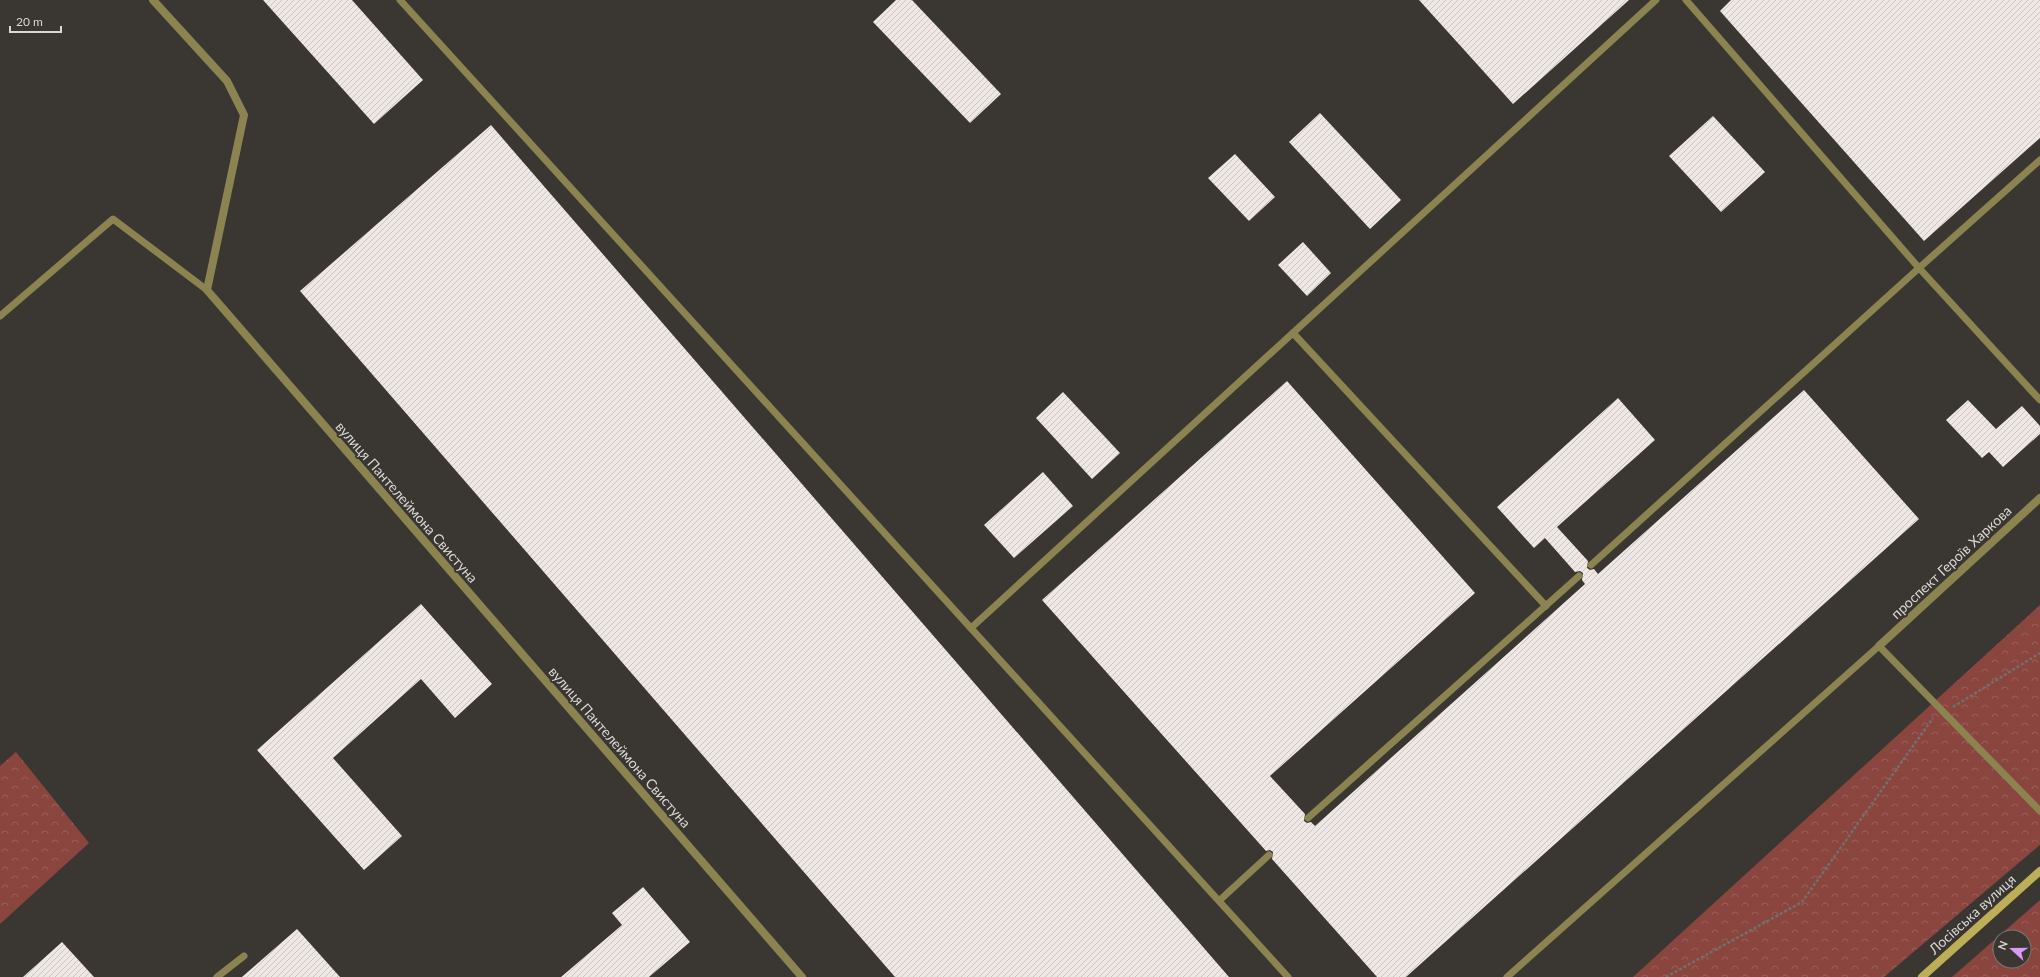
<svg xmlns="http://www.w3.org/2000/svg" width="2040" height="977" font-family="Lato,sans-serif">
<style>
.forest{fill:url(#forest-crowns);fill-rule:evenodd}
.building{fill:url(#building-hatch)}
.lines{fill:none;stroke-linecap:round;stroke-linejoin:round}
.path{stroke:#73706c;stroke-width:2.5;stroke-dasharray:3 2;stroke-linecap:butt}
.lane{stroke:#8c8450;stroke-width:7}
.street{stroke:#8c8450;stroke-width:8}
.secondary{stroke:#bcaf58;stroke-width:8}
.labels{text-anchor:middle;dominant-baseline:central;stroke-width:4;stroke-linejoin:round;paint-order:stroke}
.street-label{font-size:14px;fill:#dad8d5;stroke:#3a3632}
</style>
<defs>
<pattern id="forest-crowns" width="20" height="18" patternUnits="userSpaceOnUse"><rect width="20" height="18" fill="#8a453f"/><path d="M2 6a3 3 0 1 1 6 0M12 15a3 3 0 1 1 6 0" fill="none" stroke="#9a5f5a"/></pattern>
<pattern id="building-hatch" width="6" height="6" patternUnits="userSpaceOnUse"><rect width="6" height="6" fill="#eee7e3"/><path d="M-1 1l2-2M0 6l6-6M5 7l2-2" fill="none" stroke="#cbc6c2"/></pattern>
</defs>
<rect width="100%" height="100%" fill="#3a3632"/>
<g class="forest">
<polygon points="2040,605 2040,845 1884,977 1633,977"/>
<polygon points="16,752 89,843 0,924 0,766"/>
<path d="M2040,900V977H1952ZM2000,937H2024V961H2000Z"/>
</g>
<g class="building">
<polygon points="263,0 352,0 423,80 374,124"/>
<polygon points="896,0 912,0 1001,94 970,123 873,22"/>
<polygon points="1419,0 1629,0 1513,104"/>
<polygon points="1731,0 2040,0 2040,138 1924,241 1720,11"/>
<polygon points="1320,113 1401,200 1370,229 1289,142"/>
<polygon points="1713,116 1765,172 1721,212 1669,156"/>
<polygon points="491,125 1229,977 895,977 300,291"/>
<polygon points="1235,154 1275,197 1249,221 1208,178"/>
<polygon points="1303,242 1331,273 1307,296 1278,265"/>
<polygon points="1287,381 1475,593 1270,776 1305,814 1304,821 1307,823 1311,822 1315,826 1585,584 1582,580 1583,573 1580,571 1575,572 1545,538 1534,548 1497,507 1618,398 1655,440 1557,527 1588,561 1587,568 1590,570 1594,569 1598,574 1804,390 1919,519 1406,977 1377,977 1272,859 1273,852 1270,850 1266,851 1042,600"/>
<polygon points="1063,392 1120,453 1092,479 1036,418"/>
<polygon points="1968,400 1996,429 2022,406 2040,426 2040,434 2003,467 1989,452 1982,458 1946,420"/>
<polygon points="1043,472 1073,506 1014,558 984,525"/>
<polygon points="421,604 492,684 455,718 421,679 333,758 402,836 364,870 257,750"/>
<polygon points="643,887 690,942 649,977 561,977 622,925 612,913"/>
<polygon points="297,929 340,977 242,977"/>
<polygon points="62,942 94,977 23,977"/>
</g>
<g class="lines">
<g class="path">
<polyline points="1953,707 2040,653"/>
<polyline points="1666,977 1802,902 1933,718"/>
</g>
<g class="lane">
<polyline points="400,0 1288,977"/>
<polyline points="1686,0 1919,268 2040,160"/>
<polyline points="0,316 113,219 207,290"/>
<polyline points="1293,333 1546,606"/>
<polyline points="1591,565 1919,268 2040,400"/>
<polyline points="971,628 1656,0"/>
<polyline points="1308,818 1579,576"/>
<polyline points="1221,899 1269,855"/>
<polyline points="217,977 244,956"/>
<polyline points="1507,977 1879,646 2040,811"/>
</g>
<g class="street">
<polyline points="153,0 227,81 244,115 207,290 802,977"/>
<polyline points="1879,646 2040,498"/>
</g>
<polyline class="secondary" points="1922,977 2040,871"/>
</g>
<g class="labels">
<g class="street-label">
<text transform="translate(407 502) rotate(49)">вулиця Пантелеймона Свистуна</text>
<text transform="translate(1951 562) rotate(-43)">проспект Героїв Харкова</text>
<text transform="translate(620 747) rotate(49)">вулиця Пантелеймона Свистуна</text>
<text transform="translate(1972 914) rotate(-42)">Лосівська вулиця</text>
</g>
</g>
<g transform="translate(2012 949) rotate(291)"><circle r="19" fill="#3a3632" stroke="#7a7773"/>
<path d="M0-3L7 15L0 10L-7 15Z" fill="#d79bf9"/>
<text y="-6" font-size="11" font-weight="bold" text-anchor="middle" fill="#dad8d5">N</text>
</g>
<path d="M10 26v6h51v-6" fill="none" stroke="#dad8d5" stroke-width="2"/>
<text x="16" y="26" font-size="12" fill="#dad8d5" stroke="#3a3632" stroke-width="3" paint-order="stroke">20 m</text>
</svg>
